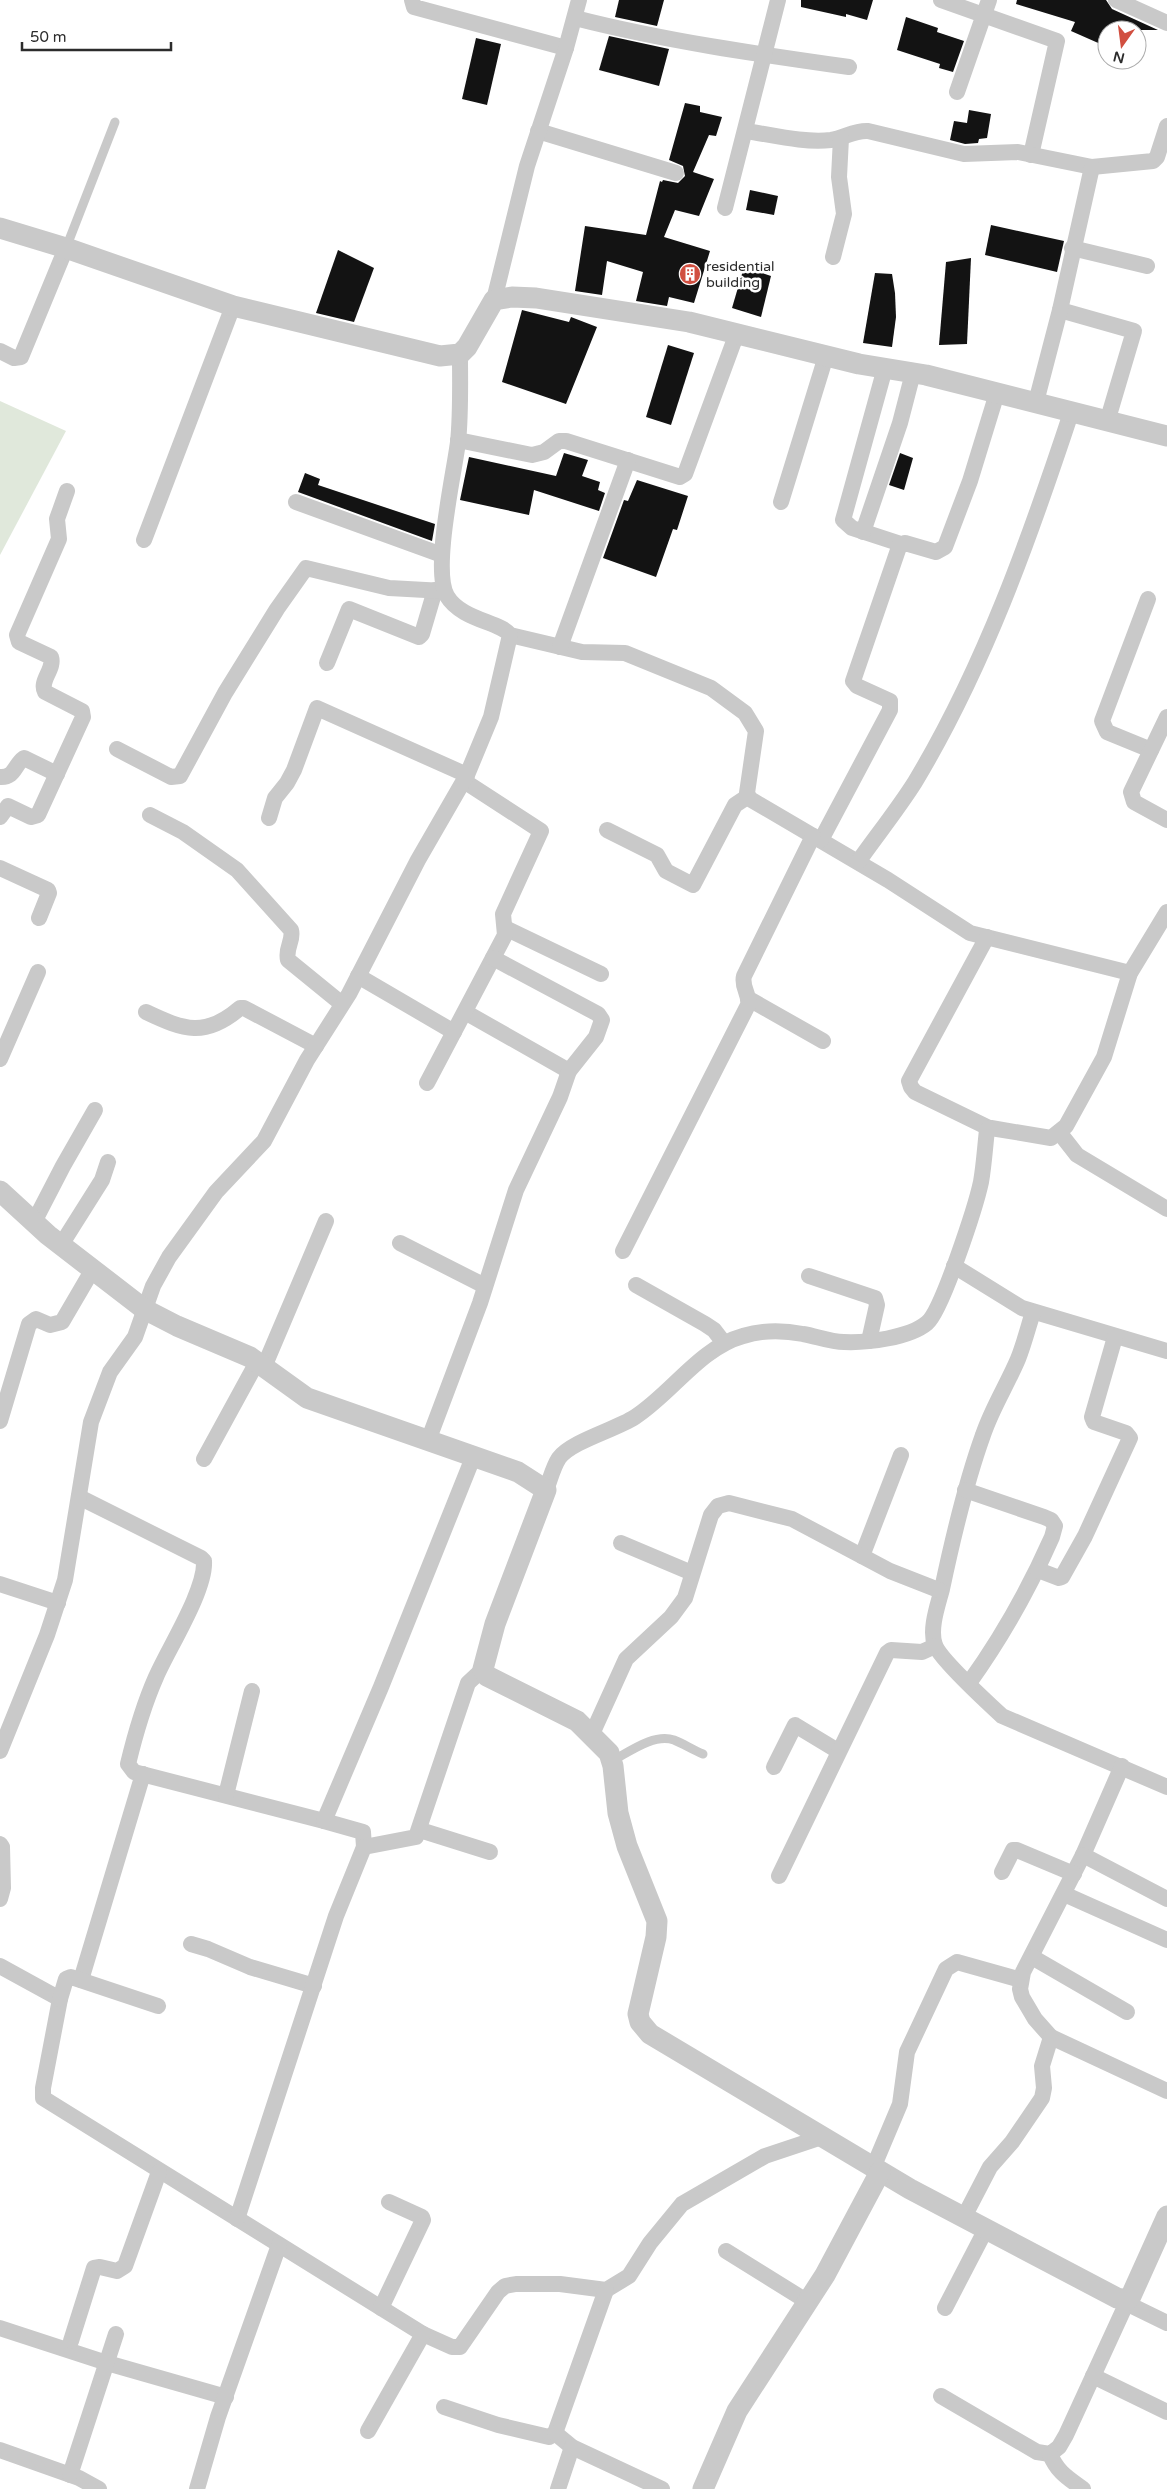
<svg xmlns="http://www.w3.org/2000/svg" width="1167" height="2489" font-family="'Varela Round',sans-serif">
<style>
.green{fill:#e0e8db}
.building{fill:#131313}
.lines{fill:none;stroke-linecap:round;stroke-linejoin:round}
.service{stroke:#c9c9c9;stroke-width:9}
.minor{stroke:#c9c9c9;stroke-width:16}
.tertiary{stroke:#c9c9c9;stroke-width:21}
.labels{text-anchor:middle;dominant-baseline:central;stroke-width:5;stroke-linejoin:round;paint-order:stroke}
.poi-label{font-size:14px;fill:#2c2c2c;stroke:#fff;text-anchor:start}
</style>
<rect width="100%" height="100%" fill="#fff"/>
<polygon class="green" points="0,401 66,431 0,555"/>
<g class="building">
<polygon points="619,0 664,0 657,26 615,17"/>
<polygon points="801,0 873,0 867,20 846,14 846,17 801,7"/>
<polygon points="1017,0 1106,0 1112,9 1158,30 1107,30 1105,46 1071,31 1075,22 1016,4"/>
<polygon points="906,17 938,28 937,32 964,41 953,72 939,68 940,64 897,50"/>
<polygon points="609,36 669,49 659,86 599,70"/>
<polygon points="476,38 501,44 487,105 462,99"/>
<polygon points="685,103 700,106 700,112 722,117 716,136 709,135 693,172 714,179 699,216 675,210 664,237 710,251 694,303 669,297 667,306 636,301 643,272 607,261 602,295 575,291 585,226 646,235 660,181 662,182 663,180 678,183 685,176 683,166 669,160"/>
<polygon points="969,110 991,114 987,138 979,139 978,143 965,144 950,140 954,121 967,123"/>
<polygon points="750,190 778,196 774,215 746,210"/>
<polygon points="991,225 1064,241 1057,272 985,255"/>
<polygon points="338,250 374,268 354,322 316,313"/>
<polygon points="971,258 967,344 939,345 946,262"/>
<polygon points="744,267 771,276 761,317 732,308"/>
<polygon points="875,273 892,274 895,293 896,317 892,347 863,343"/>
<polygon points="522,310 569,322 571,317 597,327 566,404 502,382"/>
<polygon points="668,345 694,353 671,425 646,417"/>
<polygon points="564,453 588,460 582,476 600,482 598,490 605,493 599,511 534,490 529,515 460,500 469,457 556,476"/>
<polygon points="900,453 913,458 904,490 889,485"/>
<polygon points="305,473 320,479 318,485 435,524 432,541 298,492"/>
<polygon points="637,480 688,496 677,530 673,529 656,577 603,558 624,500 628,501"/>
</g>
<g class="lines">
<g class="service">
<polyline points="66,248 115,122"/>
<path d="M612,1761C629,1752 654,1733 674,1740C684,1744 693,1750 703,1754"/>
</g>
<g class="minor">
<polyline points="412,0 414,7 566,48"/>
<polyline points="941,0 1057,41 1031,155"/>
<polyline points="1116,0 1167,23"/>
<path d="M575,18C665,41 757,54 849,67"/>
<polyline points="957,92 989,0"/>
<polyline points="538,131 676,173"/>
<path d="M746,131C773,135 803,143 831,140C844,138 855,130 868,131L964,154L1018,152L1092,167L1153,161L1157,157L1167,126"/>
<polyline points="725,208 778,0"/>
<polyline points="1072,248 1147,266"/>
<polyline points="833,257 844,214 839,177 841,138"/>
<polyline points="494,300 527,166 566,48 579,0"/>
<polyline points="1060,310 1134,331 1107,422"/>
<polyline points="0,351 14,358 21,357 66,248"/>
<polyline points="885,368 843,520 852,528 901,544"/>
<polyline points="1036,402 1060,310 1092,167"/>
<polyline points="458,440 532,455 544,452 559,441 566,441 680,477 685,474 737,333"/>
<polyline points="296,502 442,555"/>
<polyline points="781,502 826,356"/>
<polyline points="863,532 900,423 913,373"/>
<polyline points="144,540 233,306"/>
<polyline points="1148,599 1102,721 1107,732 1151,750"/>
<polyline points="510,635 582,652 625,653 711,688 745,713 756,731 747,793 750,799 888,880 970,933 1130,973"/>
<polyline points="560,647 628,460"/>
<polyline points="327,663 349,609 419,637 422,634 435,590"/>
<polyline points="1167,717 1131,792 1134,802 1167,820"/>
<polyline points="117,749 171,777 180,776 225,693 277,609 306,568 389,588 444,591"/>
<path d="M0,777C15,778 14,765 24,758L57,774"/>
<path d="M150,815L183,832L237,870L291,930C294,941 285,947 288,960L342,1004"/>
<path d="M0,817L8,806L31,817L38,815L83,717L82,711L45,692C39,681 55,669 51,657L19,642L17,635L59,539L57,519L67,491"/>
<polyline points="269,818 275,798 287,783 294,770 317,708 467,775"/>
<polyline points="607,830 657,855 666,871 693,885 735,805 747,797"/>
<polyline points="821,840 890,710 890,701 857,686 853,681 899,547 905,543 936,552 945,547 970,481 997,393"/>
<path d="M858,862C877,835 898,809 915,782C984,667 1029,540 1071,413"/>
<polyline points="0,868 48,890 49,893 39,918"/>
<polyline points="505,928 601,974"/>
<polyline points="987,937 909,1081 911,1087 915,1092 989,1128"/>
<polyline points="358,976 454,1032"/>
<polyline points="749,999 823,1041"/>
<path d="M146,1012C184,1030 205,1038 240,1008H244L316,1046"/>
<polyline points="465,1012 569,1071"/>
<polyline points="0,1059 38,972"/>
<polyline points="427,1083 505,935 503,914 541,831 464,781"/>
<polyline points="1059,1132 1077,1155 1167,1209"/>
<polyline points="34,1222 63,1166 95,1110"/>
<polyline points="400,1243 485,1286"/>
<polyline points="61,1245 102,1180 108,1162"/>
<path d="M623,1251L748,1005C750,994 741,987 744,976L813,836"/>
<polyline points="954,1266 1022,1308 1167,1351"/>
<polyline points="809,1276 875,1298 877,1305 869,1341"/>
<polyline points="636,1285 705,1324 714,1330 724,1343"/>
<path d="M1033,1312C1028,1328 1024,1344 1018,1359C1007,1385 992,1408 983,1435C965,1485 953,1537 942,1589C938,1605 929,1629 935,1645C940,1659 989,1704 1002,1716L1167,1787"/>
<polyline points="264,1367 326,1221"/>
<polyline points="0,1421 29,1324 36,1319 50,1325 62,1322 93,1269"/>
<polyline points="428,1441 480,1303 516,1190 560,1097 569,1071 596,1037 602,1020 598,1014 493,958"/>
<polyline points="204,1459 257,1362"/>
<path d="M546,1490C550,1480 553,1467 559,1458C572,1441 615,1430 635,1417C672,1393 700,1348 743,1336C762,1330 783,1330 803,1334C816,1336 830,1342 844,1342C867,1343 909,1338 927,1323C942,1311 976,1205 981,1182C984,1165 985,1147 987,1130L991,1128L1051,1138L1066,1126L1104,1057L1130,973L1167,912"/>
<path d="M965,1490L1044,1517L1051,1520L1055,1526L1052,1537C1029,1589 1002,1637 969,1683"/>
<path d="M79,1497L201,1558L204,1561C206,1590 168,1649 156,1677C144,1704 135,1735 128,1764L134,1772L324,1821"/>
<polyline points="621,1543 692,1573"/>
<polyline points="862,1556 901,1455"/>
<polyline points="1038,1570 1059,1578 1062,1577 1085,1536 1130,1438 1126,1433 1094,1422 1092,1417 1115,1337"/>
<polyline points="0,1584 58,1603"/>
<polyline points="592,1734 626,1659 671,1617 685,1598 711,1515 718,1506 729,1503 792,1519 890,1571 941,1591"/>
<path d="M0,1751L47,1635L65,1580L91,1422L110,1372L135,1337L153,1286L169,1257L216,1192L264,1141L307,1060L349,994L418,860L467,775L491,717L510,635C501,622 461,620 447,596C432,570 454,474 458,442C461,413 460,383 460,354"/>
<polyline points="1122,1766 1083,1855 1023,1972 1020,1989 1022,1997 1035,2019 1051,2037 1167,2091"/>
<polyline points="774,1767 795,1725 838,1751"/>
<polyline points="226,1795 252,1691"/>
<polyline points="420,1830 490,1852"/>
<polyline points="0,1844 2,1847 3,1888 0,1899"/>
<polyline points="364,1847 363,1832 324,1821 381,1687 474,1455"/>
<polyline points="1083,1855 1167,1899"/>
<polyline points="1002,1872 1013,1850 1017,1850 1074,1874"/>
<polyline points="779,1876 887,1653 891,1650 922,1652 935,1646"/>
<polyline points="1064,1894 1167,1940"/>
<polyline points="191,1944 208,1949 250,1967 314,1986"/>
<polyline points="1032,1957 1127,2012"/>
<polyline points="0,1966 60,1999 43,2088 43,2098 423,2334 452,2347 460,2347 498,2292 505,2286 516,2284 560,2284 606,2290 629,2276 650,2243 682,2204 765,2156 822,2137"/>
<polyline points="81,1980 143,1774"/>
<polyline points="60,1999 66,1979 71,1977 158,2006"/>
<polyline points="873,2168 900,2104 907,2052 946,1969 957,1962 1021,1980"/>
<polyline points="964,2217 990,2167 1012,2142 1042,2098 1044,2088 1042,2066 1051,2037"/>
<polyline points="237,2219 336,1916 364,1847 416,1837 468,1683 483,1669"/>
<polyline points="726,2251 808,2302"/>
<polyline points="1126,2303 1167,2323"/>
<polyline points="381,2308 423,2220 422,2217 389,2202"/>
<polyline points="945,2308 986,2229"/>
<polyline points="0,2328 107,2363 226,2397"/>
<polyline points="71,2341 94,2268 100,2267 117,2271 125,2266 159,2172"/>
<polyline points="1093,2376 1167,2412"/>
<polyline points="941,2396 1037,2452 1050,2454 1059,2447 1066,2435 1128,2300"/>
<polyline points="444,2407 498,2425 549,2437 555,2433 606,2290"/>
<polyline points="368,2431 423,2334"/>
<polyline points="555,2433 572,2447 662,2489"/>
<polyline points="0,2450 79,2478 99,2489"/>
<path d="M1050,2454C1057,2472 1068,2478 1083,2489"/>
<polyline points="70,2475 116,2334"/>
<polyline points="197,2489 218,2417 279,2245"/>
<polyline points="558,2489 572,2447"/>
</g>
<g class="tertiary">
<polyline points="0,228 66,248 233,306 440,356 460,354 467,347 494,300 512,297 536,298 689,322 859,364 926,375 1167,436"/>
<polyline points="0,1191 48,1235 144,1309 177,1326 250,1357 307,1398 518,1472 546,1490 495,1624 483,1669 487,1676 577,1721 609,1753 613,1766 618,1813 627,1846 657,1921 656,1937 638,2014 640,2022 650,2034 910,2189 1117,2298 1128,2300 1131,2296 1167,2216"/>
<polyline points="703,2489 737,2411 825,2275 880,2172"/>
</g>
</g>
<defs>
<g id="building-disc" transform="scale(1.125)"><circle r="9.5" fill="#d14f40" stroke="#fff"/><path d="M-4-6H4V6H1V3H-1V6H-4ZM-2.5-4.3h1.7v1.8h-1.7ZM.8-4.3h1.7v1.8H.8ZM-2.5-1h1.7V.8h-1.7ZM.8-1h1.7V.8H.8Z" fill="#fff"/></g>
</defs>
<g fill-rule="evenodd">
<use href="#building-disc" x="690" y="274"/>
</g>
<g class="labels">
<g class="poi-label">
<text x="706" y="266">residential<tspan x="706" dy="16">building</tspan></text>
</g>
</g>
<g transform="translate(1122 45) rotate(194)"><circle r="24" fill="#ffffff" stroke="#ababab"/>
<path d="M0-4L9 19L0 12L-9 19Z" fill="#d14f40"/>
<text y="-8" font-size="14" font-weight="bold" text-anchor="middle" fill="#2c2c2c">N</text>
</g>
<path d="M22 42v8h149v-8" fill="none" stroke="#2c2c2c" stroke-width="2.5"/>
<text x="30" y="42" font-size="15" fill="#2c2c2c" stroke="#ffffff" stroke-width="4" paint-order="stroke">50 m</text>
</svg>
